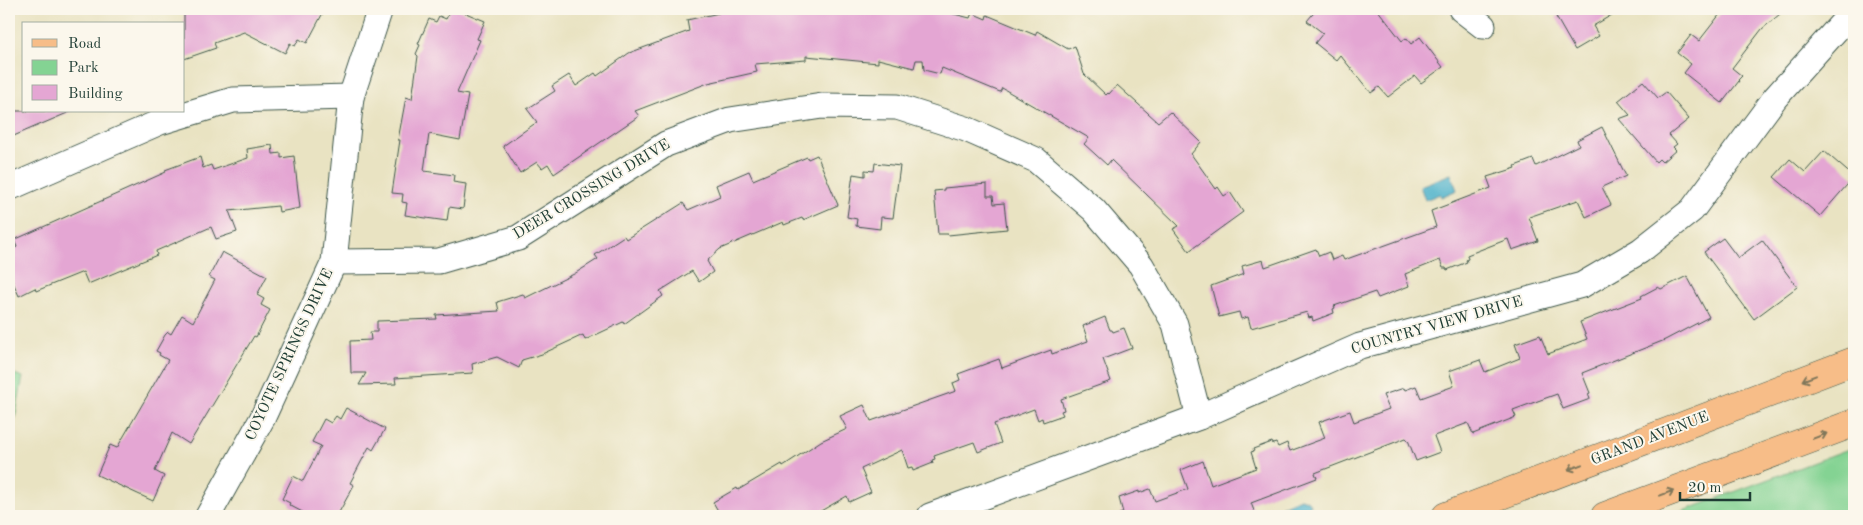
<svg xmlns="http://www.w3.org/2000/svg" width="1863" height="525" font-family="'Old Standard TT',serif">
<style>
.green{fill:#84d393;stroke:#528864}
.water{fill:#4bb1ca;stroke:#35777f}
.building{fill:#e4a6d3}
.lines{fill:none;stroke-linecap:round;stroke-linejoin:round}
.minor-casing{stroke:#3d5649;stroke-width:27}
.major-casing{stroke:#3d5649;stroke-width:29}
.minor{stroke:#fff;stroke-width:25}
.major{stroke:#f7bd88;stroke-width:28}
.oneway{stroke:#80775a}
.labels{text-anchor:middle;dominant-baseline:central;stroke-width:4;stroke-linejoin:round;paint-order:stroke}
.street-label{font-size:15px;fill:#1f3d34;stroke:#fbf7ec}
</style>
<rect width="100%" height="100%" fill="#fbf7ec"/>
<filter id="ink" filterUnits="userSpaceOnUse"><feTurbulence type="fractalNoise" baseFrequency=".02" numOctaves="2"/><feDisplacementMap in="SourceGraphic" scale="10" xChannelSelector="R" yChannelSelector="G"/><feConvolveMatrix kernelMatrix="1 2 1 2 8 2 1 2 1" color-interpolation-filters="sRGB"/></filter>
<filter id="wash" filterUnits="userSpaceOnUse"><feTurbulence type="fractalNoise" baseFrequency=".0096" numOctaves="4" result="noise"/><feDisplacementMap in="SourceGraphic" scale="20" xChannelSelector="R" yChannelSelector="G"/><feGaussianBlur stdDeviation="1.12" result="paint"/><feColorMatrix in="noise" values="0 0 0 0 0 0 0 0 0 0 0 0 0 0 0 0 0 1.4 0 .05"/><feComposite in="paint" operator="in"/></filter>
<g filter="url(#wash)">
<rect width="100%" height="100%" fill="#e9e3c2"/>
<g class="green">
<polygon points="9,372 23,377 9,450"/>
<polygon points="1854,447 1854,516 1670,516"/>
</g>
<g class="water">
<polygon points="1451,174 1457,190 1441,197 1440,194 1425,200 1420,186"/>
<path d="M1300,498C1306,499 1310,501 1310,507C1303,516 1291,516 1280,516L1282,506Z"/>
</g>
<g id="blocks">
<g class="building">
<polygon points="184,9 325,9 307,43 299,39 295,46 290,43 285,53 244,32 214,43 216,48 184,59"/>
<polygon points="451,9 456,9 485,21 477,39 480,40 457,93 468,95 460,140 429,134 424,171 454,175 453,182 466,184 463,209 449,207 447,221 405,215 407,203 402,202 403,194 392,193 400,140 398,140 406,97 412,99 418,56 416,54 420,45 418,44 429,19 436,22 439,16 446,19"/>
<polygon points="718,9 890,9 907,13 908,9 934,9 970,18 972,13 986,19 987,15 1035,35 1037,31 1068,49 1075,46 1084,74 1106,95 1108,93 1109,94 1117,85 1158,122 1170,112 1201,142 1191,154 1216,189 1218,187 1224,196 1230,192 1243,212 1189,251 1173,229 1179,226 1111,160 1107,165 1084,144 1089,138 1002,88 1000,92 942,68 940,74 924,70 923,60 916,60 914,68 878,59 878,63 806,56 806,60 755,64 757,72 708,83 635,111 639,116 554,174 548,164 542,168 537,162 520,173 503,146 537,122 527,109 555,91 552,86 569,75 576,86 595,73 597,76 629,53 689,31 687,20 719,13"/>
<polygon points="1317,9 1377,9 1402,41 1406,38 1411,44 1420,37 1443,67 1421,83 1415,76 1388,97 1379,87 1371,93 1340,55 1336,60 1315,43 1323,33 1307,21"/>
<polygon points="1570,9 1622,9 1593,26 1599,36 1575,50 1556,17"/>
<polygon points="1724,9 1786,9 1762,29 1732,68 1742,76 1738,80 1739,81 1722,103 1684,73 1691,64 1677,53 1691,35 1699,41"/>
<polygon points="1643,81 1658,98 1666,92 1689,119 1669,135 1677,144 1673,147 1676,150 1662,162 1659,159 1656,162 1619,119 1630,115 1618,101"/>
<polygon points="9,111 72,111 9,138"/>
<polygon points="1602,127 1626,176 1602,187 1611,205 1586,217 1578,200 1529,217 1538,241 1512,250 1508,239 1467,255 1468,259 1466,260 1467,262 1447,270 1446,268 1443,268 1440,260 1405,274 1409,286 1378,298 1375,292 1334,306 1335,308 1333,309 1334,313 1313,321 1312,317 1309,318 1307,312 1251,328 1248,317 1241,319 1239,312 1219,317 1211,286 1244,274 1242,266 1263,260 1265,267 1316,249 1319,256 1329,252 1332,260 1342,256 1344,260 1436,227 1431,211 1491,188 1487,177 1516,168 1515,166 1533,159 1536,166 1579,145 1577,140"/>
<polygon points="272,145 273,154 281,153 281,158 294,156 300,208 279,212 278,206 229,211 237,232 216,239 211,227 156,251 157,255 88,284 83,272 36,291 35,288 19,296 9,273 9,251 17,247 14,240 166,172 165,170 200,157 203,168 211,165 213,170 248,158 247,149"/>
<polygon points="1824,151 1854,177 1820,216 1774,177 1790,159 1805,172"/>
<polygon points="817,155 838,205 803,220 802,218 784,225 783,222 720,249 707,261 713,272 699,282 692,271 660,291 663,296 624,324 623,322 585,340 583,335 542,354 522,360 519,368 497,357 472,364 473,373 395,378 396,384 359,385 366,373 351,373 350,341 371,340 370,332 377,332 377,321 437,319 436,315 499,311 497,302 523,294 525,298 574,274 598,259 595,255 624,236 626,239 683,203 688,210 720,196 716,185 749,171 753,180 807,157 808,159"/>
<polygon points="875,163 900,166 893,218 881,217 880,229 856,226 857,219 847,217 853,174 865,176 865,170 874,171"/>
<polygon points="987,184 987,196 993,196 994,204 1004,203 1007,229 948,235 948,234 938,234 934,191 944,190 944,188"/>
<polygon points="1723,238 1738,258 1762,240 1797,287 1754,319 1704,252"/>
<polygon points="222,252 267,276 257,295 264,299 261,305 270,310 256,337 254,336 189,444 172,433 155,471 164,476 153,501 97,475 110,445 117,448 168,360 159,355 160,353 156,351 165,335 168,332 171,334 182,315 193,322 215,280 209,277"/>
<polygon points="1687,276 1709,317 1665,340 1582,373 1590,393 1588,394 1590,399 1563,409 1557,394 1513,410 1516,417 1473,434 1468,423 1434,436 1440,452 1416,461 1408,440 1406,438 1315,473 1317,478 1251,503 1256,516 1120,516 1119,514 1123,513 1119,498 1139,491 1139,493 1150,489 1155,501 1188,489 1181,470 1203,461 1211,485 1256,468 1251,452 1254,451 1253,449 1272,442 1273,444 1276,443 1278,447 1287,443 1290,451 1325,438 1319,422 1350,411 1354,422 1389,409 1383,395 1404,388 1405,390 1416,386 1421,398 1454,386 1449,371 1480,360 1485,372 1520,358 1515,344 1540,335 1548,354 1587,339 1580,322 1642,298 1641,296 1658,287 1661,289"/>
<polygon points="1105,317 1110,330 1112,330 1113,332 1124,328 1132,348 1103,359 1111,381 1061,399 1064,410 1061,411 1063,415 1043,422 1042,418 1038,420 1034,409 994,424 1001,443 978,452 974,442 934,456 935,459 932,460 933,463 913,471 912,467 908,468 902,450 861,469 871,492 849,502 847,496 812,516 721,516 713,502 737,488 738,490 782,464 783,466 821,441 847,429 840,416 864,405 871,421 956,391 953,383 960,380 958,374 999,359 1002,368 1051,350 1052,354 1088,341 1083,326"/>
<polygon points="346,408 385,429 373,450 369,447 350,483 354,485 337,516 310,516 289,505 290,503 282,499 293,476 303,481 321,446 312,442 324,419 331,423 336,416 340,419"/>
</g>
</g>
</g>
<g filter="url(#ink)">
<use href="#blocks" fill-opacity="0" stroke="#3d5649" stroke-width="1"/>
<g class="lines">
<g class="minor-casing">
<g id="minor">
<polyline points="1461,9 1483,26"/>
<polyline points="9,188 160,122 233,100 351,97"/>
<polyline points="334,262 439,261 518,238 666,144 730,120 822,106 897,107 966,129 1036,160 1094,210 1141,265 1175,324 1199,417"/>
<polyline points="208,516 262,419 334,262 351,97 380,9"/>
<polyline points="930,516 1199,417 1360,346 1582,285 1640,251 1692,210 1775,98 1854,10"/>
</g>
</g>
<g class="major-casing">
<g id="major">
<polyline points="1446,516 1854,361"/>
<polyline points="1605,516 1854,423"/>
</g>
</g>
<use href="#minor" class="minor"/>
<use href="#major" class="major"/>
</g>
<defs><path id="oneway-shaft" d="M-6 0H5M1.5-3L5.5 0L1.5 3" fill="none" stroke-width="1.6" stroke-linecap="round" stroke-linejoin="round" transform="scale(1.25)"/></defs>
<g class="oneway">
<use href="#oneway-shaft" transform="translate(1809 378) rotate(159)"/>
<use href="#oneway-shaft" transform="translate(1820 436) rotate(-21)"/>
<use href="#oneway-shaft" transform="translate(1575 467) rotate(159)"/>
<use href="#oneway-shaft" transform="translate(1667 493) rotate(-21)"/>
</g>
</g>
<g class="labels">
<g class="street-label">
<text transform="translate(592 190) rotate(-31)">DEER CROSSING DRIVE</text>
<text transform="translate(1437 326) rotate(-16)">COUNTRY VIEW DRIVE</text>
<text transform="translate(290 355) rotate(-65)">COYOTE SPRINGS DRIVE</text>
<text transform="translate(1650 439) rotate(-21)">GRAND AVENUE</text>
</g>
</g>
<rect width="1863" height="525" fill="none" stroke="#fbf7ec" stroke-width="30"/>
<rect x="22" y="22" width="162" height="90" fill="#fbf7ec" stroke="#a3ada2"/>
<rect x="32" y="39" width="25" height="8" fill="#f7bd88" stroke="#a3ada2"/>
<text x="68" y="48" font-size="15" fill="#1f3d34">Road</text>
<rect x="32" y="60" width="25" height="15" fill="#84d393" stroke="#a3ada2"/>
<text x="68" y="72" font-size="15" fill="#1f3d34">Park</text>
<rect x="32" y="85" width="25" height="15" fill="#e4a6d3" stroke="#a3ada2"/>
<text x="68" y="98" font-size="15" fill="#1f3d34">Building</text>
<path d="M1680 492v8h70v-8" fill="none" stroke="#1f3d34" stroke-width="2.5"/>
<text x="1688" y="492" font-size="15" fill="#1f3d34" stroke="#fbf7ec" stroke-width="4" paint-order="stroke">20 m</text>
</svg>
